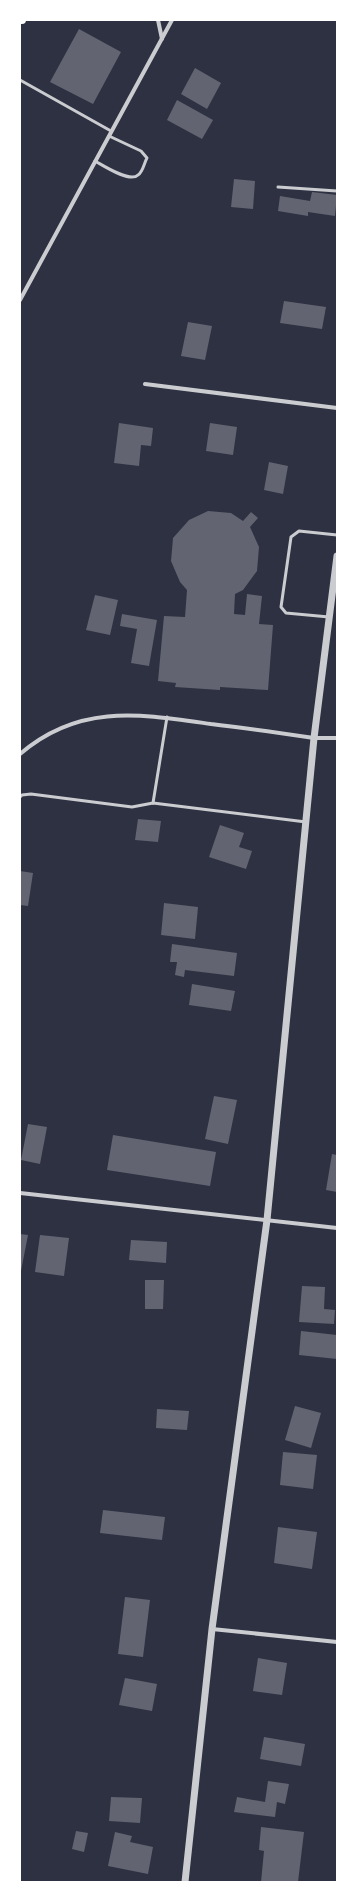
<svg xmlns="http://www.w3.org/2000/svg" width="357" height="1902" font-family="'Roboto Condensed',sans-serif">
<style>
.building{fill:#626471}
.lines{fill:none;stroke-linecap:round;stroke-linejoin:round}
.service{stroke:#caccd0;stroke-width:3}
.minor{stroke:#caccd0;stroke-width:4}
.tertiary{stroke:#caccd0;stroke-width:7}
.secondary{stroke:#fff;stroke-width:8}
</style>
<rect width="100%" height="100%" fill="#2d3142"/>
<g class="building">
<polygon points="79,29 121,52 93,104 50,82"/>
<polygon points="195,68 221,83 207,109 181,94"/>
<polygon points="177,100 213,120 202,139 167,120"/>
<polygon points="234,179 255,181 253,209 231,207"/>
<polygon points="312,192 337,195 335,216 308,212 308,216 278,211 280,196 310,201"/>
<polygon points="284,301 326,307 322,329 280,323"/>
<polygon points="188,322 212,326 205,360 181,356"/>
<polygon points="119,423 153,428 151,446 141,445 139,466 114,463"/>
<polygon points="210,423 237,427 233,455 206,451"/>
<polygon points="269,462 288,466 283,494 264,490"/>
<polygon points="208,511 231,513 243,521 251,512 258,518 250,527 259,547 257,571 243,590 235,594 234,614 245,615 247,594 262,596 259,624 273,625 268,690 220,687 220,690 175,687 176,683 158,681 164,616 185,617 187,590 180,582 171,561 173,538 189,520"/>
<polygon points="95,595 118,600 110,635 86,630"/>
<polygon points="122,614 157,620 149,666 131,663 137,629 120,626"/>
<polygon points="138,819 161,821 158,842 135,840"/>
<polygon points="220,825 244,833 239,847 252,851 246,869 209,857"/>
<polygon points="20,871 33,873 28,906 20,905"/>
<polygon points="164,903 198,907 195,939 161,935"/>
<polygon points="172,944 237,953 234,976 185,970 184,977 175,975 177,962 170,962"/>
<polygon points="192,984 235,991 231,1011 189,1005"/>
<polygon points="214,1096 237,1100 228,1144 205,1139"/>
<polygon points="28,1124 47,1127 40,1164 21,1160"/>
<polygon points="113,1135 216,1152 210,1186 107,1170"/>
<polygon points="332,1154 337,1155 337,1192 326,1190"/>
<polygon points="20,1234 28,1235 21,1271 20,1270"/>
<polygon points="40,1235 69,1238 64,1276 35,1272"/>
<polygon points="131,1240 167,1242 166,1263 129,1260"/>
<polygon points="145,1280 164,1280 163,1309 145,1309"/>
<polygon points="302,1286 325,1287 324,1309 335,1310 334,1324 299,1322"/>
<polygon points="301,1331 337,1335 337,1359 299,1355"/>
<polygon points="295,1406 321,1413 311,1448 285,1440"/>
<polygon points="157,1409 189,1411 187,1430 156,1428"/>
<polygon points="283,1452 317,1455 313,1489 280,1485"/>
<polygon points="103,1510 165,1517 162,1540 100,1533"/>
<polygon points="278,1527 317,1532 312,1569 274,1563"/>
<polygon points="125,1597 150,1600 143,1657 118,1654"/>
<polygon points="258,1658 287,1663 282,1695 253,1691"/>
<polygon points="125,1678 157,1684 152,1711 119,1705"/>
<polygon points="264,1737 305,1744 301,1766 260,1759"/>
<polygon points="268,1781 289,1784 285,1804 277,1802 275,1817 234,1812 237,1797 265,1802"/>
<polygon points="111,1797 142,1798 140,1823 109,1821"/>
<polygon points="261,1827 304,1832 298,1882 261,1882 264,1851 259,1850"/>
<polygon points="76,1831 88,1833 84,1852 72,1849"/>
<polygon points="115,1832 132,1836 130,1842 153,1847 148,1874 108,1866"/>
</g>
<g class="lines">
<g class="service">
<polyline points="20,80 111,131"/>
<path d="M95,161C104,166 130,183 138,175C143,172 144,163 147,158L141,151L109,136"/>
<polyline points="278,187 337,191"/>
<polyline points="329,617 286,613 281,607 291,537 299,531 337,535"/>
<polyline points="20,797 22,795 31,794 132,807 153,803 306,822"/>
<polyline points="153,803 167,717"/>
</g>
<g class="minor">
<polyline points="158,20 162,39"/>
<polyline points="20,300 172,20"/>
<polyline points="145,384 337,408"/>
<path d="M20,754C79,703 140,714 211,724C246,728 280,733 314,738H337"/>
<polyline points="20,1193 337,1228"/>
<polyline points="212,1629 337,1642"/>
</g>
<polyline class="tertiary" points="185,1882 212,1629 267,1220 314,738 337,556"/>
<polyline class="secondary" points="20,20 22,20"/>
</g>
<rect width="357" height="1902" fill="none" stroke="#ffffff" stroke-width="42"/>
</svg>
